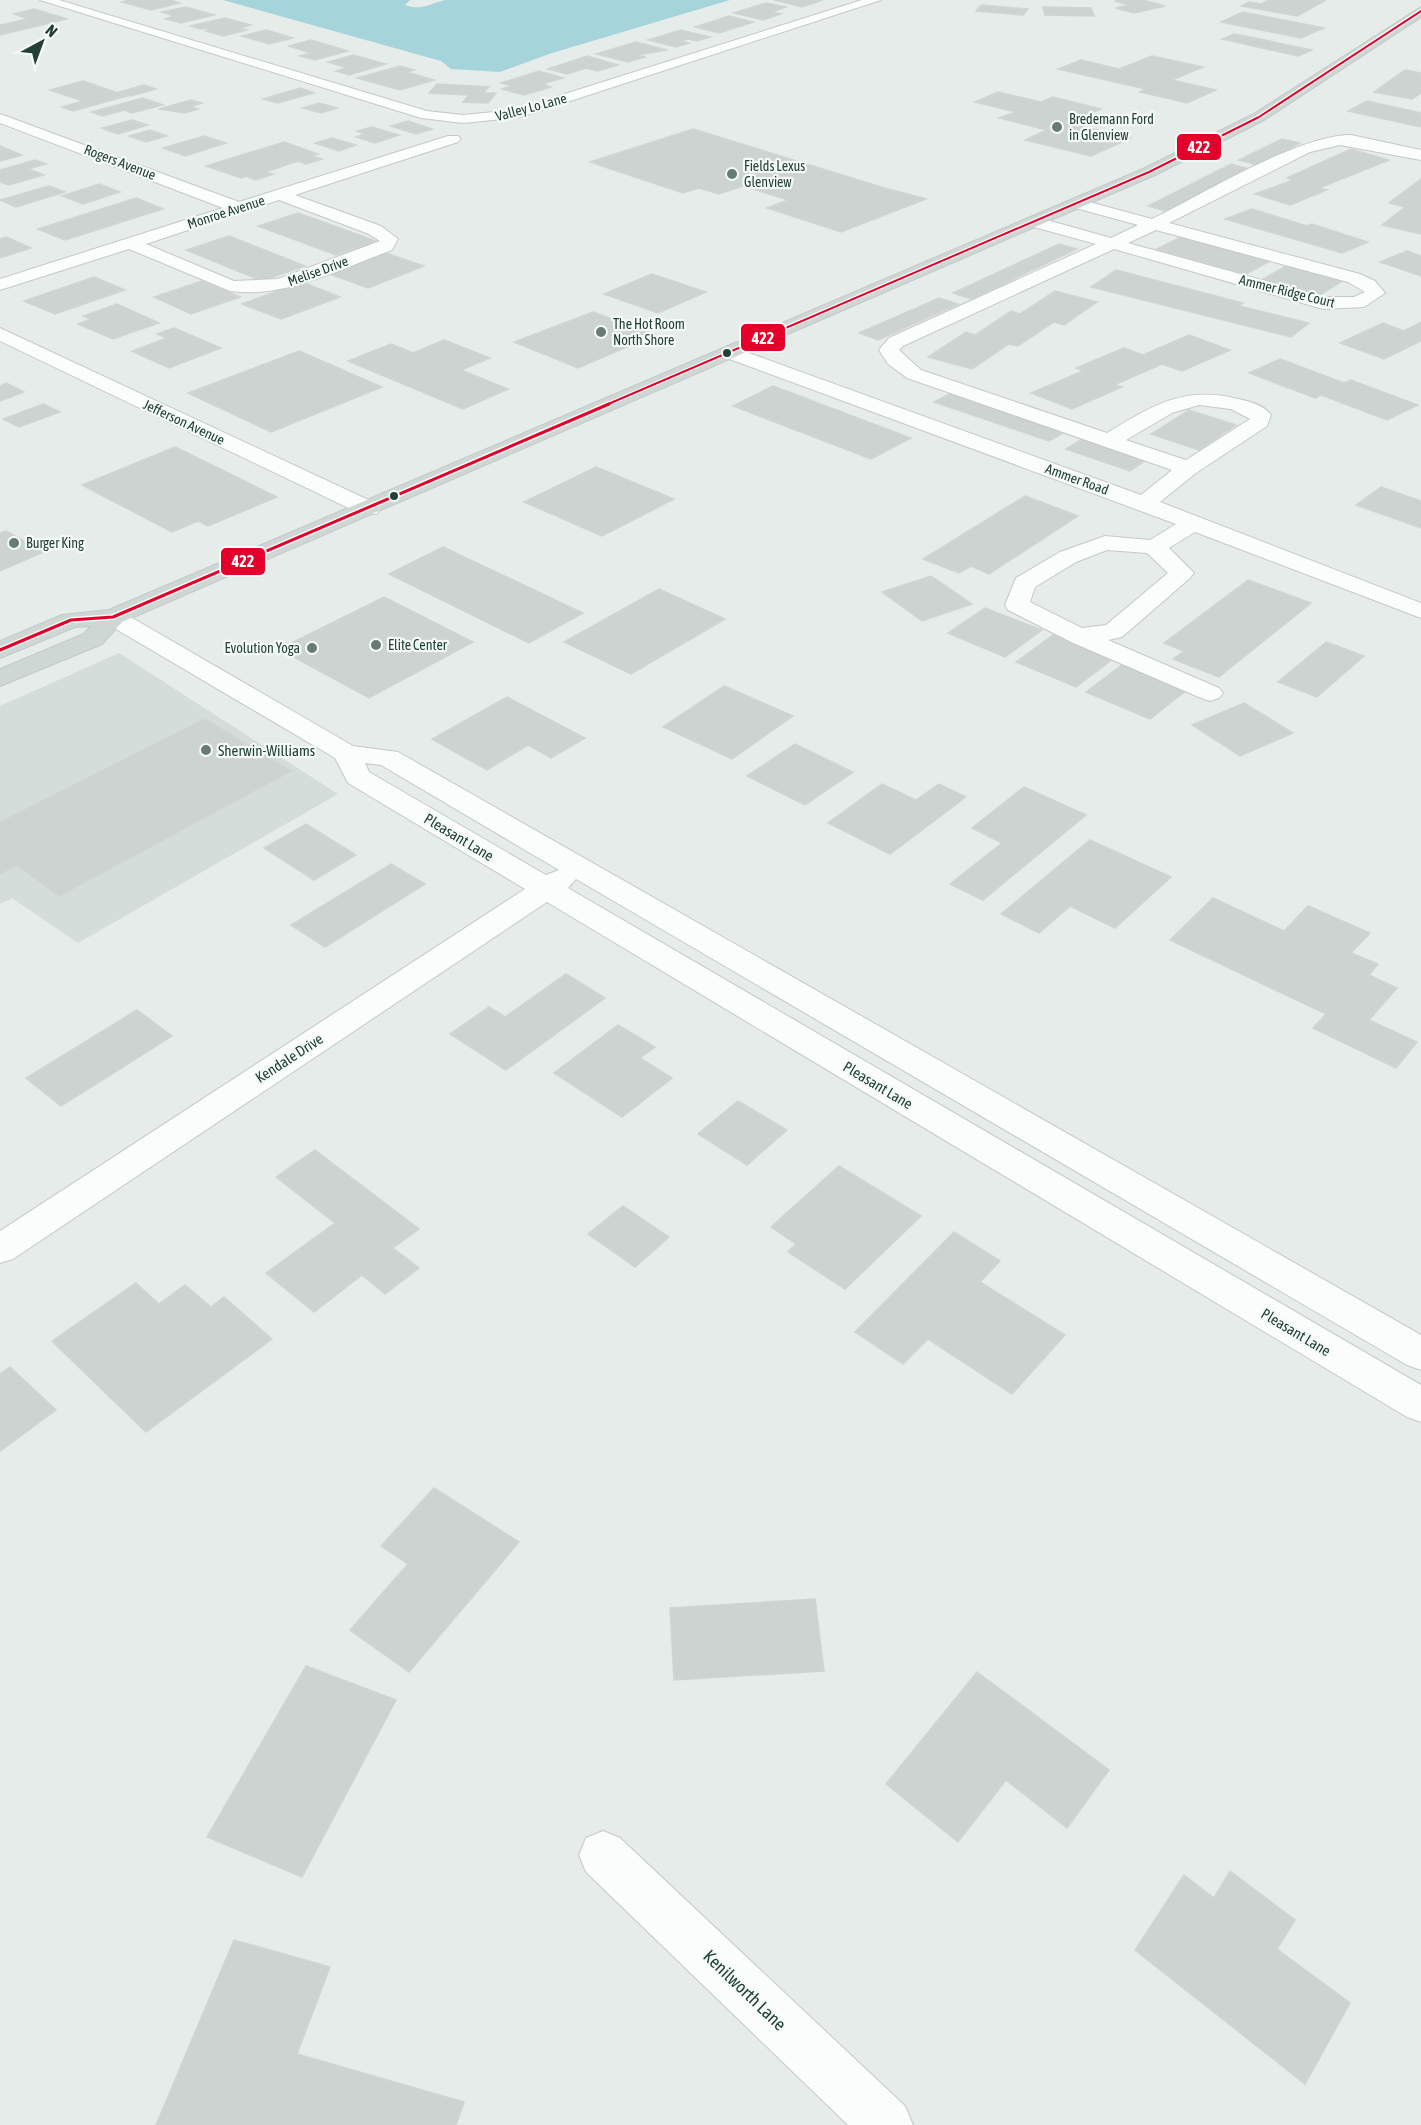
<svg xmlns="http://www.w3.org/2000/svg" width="1421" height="2125" font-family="'Asap Condensed',sans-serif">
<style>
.built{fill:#d4ddd9}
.water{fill:#a6d4db}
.building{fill:#cdd3d0;stroke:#cfd5d2;stroke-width:1.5}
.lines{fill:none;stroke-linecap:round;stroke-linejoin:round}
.minor-casing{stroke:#c3c9c6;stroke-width:2}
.primary-casing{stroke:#c2cac8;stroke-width:2}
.minor{fill:#fbfcfc;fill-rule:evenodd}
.primary{fill:#ced7d4;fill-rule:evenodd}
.bus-1-far1-casing{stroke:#f5faf7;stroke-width:4.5}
.bus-1-casing{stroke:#f5faf7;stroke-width:6}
.bus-1-far1{stroke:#e4002b;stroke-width:2}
.bus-1{stroke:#e4002b;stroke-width:3}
.poi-dot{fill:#677c76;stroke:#f5faf7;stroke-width:2}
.bus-dot{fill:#224038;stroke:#f5faf7;stroke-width:2}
.labels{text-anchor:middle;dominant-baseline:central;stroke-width:4.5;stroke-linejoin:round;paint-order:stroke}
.far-street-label{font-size:14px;fill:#224038;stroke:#f5faf7}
.far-poi-label{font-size:14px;fill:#224038;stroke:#f5faf7;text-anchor:start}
.poi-label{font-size:15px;fill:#224038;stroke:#f5faf7;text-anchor:start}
.street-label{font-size:15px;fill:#224038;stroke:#f5faf7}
.near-street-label{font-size:18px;fill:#224038;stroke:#f5faf7}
.line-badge{stroke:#f5faf7;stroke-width:2}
.badge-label{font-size:16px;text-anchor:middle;font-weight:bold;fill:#fff}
</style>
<rect width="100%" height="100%" fill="#e6ece9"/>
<polygon class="built" points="119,653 338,794 78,943 12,898 0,904 0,706"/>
<path class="water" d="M223,0H410L405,5C420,11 430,4 445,0H730L552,53L500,72L451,69L441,61Z"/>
<g class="building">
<polygon points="129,0 170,0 180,3 151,10 122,2"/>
<polygon points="774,0 823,0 802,7"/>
<polygon points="1143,0 1165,6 1134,13 1116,8 1129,5 1115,1"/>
<polygon points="1269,0 1326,0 1297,16 1241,6 1249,2 1261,4"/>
<polygon points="766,3 786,7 772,12 781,14 763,20 734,13"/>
<polygon points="981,5 1028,9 1023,15 976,11"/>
<polygon points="186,7 214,15 181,23 165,19 174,16 162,12"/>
<polygon points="1043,7 1091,8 1094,16 1045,15"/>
<polygon points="34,9 67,19 0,35 0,25 28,19 14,14"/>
<polygon points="1243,12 1324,28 1301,38 1221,22"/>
<polygon points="729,16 753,22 719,33 695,27"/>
<polygon points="225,18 251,25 240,28 247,30 223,36 206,31 216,28 200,29 190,26"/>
<polygon points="266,30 293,38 269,44 242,36"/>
<polygon points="681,30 710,37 697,41 688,39 681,41 689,43 676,47 648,40"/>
<polygon points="1234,34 1255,38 1312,50 1298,56 1222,39"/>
<polygon points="311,40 348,51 315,60 300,56 311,53 289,46"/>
<polygon points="636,42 667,50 637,55 645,57 628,62 596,54"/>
<polygon points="353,55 386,64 349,75 336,71 347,68 328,62"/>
<polygon points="587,56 618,65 598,71 586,68 567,74 548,69"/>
<polygon points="1152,56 1203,67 1172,80 1216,90 1187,103 1140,92 1146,89 1058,69 1081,60 1119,69"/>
<polygon points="400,66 414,70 406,72 434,80 400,90 357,78"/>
<polygon points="1405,70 1421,73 1421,93 1412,99 1374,92"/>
<polygon points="539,71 563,78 542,84 551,87 524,95 502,89 512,86 501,83"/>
<polygon points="83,81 127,96 73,111 62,107 83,101 50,90"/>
<polygon points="437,84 489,87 483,93 496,93 488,103 463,102 469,95 429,93"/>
<polygon points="144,85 156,89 131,96 119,92"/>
<polygon points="300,88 314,93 278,103 263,99"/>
<polygon points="998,92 1041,102 1053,97 1101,109 1068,123 1131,138 1091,156 1025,140 1047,130 999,118 1016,112 975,102"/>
<polygon points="143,98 163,105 132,113 124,110 103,116 91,112"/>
<polygon points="191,100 202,103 190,107 198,109 185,113 159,109"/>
<polygon points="1367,101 1421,113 1421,127 1348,111"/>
<polygon points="319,103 337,108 321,113 303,108"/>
<polygon points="132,120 148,125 118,134 102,128"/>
<polygon points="408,121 432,129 416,134 391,126"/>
<polygon points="372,127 399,135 375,143 356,137 365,134 357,131"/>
<polygon points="693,129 881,187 926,199 841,232 767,208 788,200 743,186 719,194 699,188 683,193 590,162"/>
<polygon points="150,130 167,136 146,142 129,136"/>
<polygon points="204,136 226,143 185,156 163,148"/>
<polygon points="332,138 356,145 339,151 315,143"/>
<polygon points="1282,139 1300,143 1257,165 1239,160"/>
<polygon points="284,142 318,154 312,156 322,159 306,164 298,161 265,172 273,174 256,180 246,176 241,178 206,166"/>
<polygon points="0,146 22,155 0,161"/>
<polygon points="1351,149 1389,160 1319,188 1327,190 1290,205 1255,194 1293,180 1287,178"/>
<polygon points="35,160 46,164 28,169 44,175 9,185 0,182 0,170"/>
<polygon points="1231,164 1249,169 1166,211 1148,206"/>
<polygon points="1421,179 1421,234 1382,225 1405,207 1389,203"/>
<polygon points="99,184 120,192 83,204 62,196"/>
<polygon points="49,186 65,192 16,207 0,200"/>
<polygon points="136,198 163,209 65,240 38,229"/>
<polygon points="1252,209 1307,226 1312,224 1368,242 1342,253 1225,219"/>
<polygon points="298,213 376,241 336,255 258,226"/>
<polygon points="229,236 305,266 262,281 186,250"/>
<polygon points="6,237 31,248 0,258 0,239"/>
<polygon points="1181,237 1270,261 1246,274 1157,249"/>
<polygon points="1059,244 1077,249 971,299 953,293"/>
<polygon points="1407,251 1421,256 1421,276 1380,262"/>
<polygon points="383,252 424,266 368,288 327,273"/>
<polygon points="1286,266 1342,281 1320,295 1263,279"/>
<polygon points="1116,270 1243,303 1239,306 1309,323 1291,337 1091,287"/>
<polygon points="652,274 706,292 658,313 604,294"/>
<polygon points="94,277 125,290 55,314 24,301"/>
<polygon points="202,281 240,297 191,314 154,297"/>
<polygon points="302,282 340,297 281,319 242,304"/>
<polygon points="1055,291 1097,302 1064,325 1054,322 1018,346 1009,344 972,369 928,357 966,332 975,335 1011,311 1020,314"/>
<polygon points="939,298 958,304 878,340 859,333"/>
<polygon points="117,304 159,323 113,339 78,324 91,319 83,316"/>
<polygon points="593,312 655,335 578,368 514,342"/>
<polygon points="1421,322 1421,341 1384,359 1340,343 1383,323 1404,331"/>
<polygon points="174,328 221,348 169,368 132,351 167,338 157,334"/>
<polygon points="1189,335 1230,350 1182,371 1162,364 1114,385 1122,387 1072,409 1031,393 1083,371 1076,368 1124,348 1143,355"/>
<polygon points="444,340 490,358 461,370 508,389 463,409 348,361 391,344 413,353"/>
<polygon points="299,351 382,387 271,432 188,393"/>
<polygon points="1280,359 1344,383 1351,380 1418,405 1387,420 1321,395 1315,398 1249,373"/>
<polygon points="6,383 24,392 0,401 0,386"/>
<polygon points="773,386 911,438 871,459 733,406"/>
<polygon points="951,393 1065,432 1049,441 934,402"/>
<polygon points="43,404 60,412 19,427 3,419"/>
<polygon points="1189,410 1236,425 1199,450 1151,434"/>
<polygon points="1082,439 1146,460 1130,471 1066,449"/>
<polygon points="175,447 277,497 208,526 198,521 172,532 82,485"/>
<polygon points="596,467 674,499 602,536 524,502"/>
<polygon points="1381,487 1421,501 1421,528 1356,505"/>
<polygon points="1025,496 1078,516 989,574 971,566 959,573 923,559"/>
<polygon points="6,531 44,552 0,571 0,533"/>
<polygon points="443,547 583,613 529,643 389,574"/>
<polygon points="931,576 972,604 922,621 882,592"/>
<polygon points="1248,580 1311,603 1219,677 1173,659 1184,651 1164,643"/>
<polygon points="659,589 725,619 631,674 564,642"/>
<polygon points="384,597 473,642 369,698 279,649"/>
<polygon points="985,608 1042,630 1005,657 948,633"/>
<polygon points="1053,635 1113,659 1076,687 1016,662"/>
<polygon points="1326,642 1364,656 1317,697 1278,682"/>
<polygon points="1123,664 1187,690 1150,719 1086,692"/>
<polygon points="724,686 793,716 732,759 663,727"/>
<polygon points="507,697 585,738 551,758 528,745 487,770 432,739"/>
<polygon points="1244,703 1293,733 1240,756 1192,725"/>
<polygon points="205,719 291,771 59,896 17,865 0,874 0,822"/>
<polygon points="795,744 853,772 805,805 747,776"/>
<polygon points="882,784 916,800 939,784 966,797 890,854 828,823"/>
<polygon points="1024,787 1086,815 983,900 950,884 1002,843 972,828"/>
<polygon points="306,824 356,855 314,880 264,848"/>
<polygon points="1090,840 1171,877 1115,928 1070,906 1039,933 1001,914"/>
<polygon points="391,864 425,884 325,947 291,925"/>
<polygon points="1213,898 1284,931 1308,906 1370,933 1351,953 1378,964 1369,975 1397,988 1369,1020 1417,1042 1396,1068 1313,1028 1326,1014 1170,940"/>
<polygon points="566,974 605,998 506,1070 450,1034 489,1007 505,1017"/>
<polygon points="137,1010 172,1036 61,1106 26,1078"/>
<polygon points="618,1025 655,1047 640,1058 672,1078 622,1117 554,1073"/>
<polygon points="738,1101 787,1130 747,1165 698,1134"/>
<polygon points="315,1150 419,1229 393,1248 419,1268 385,1294 362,1275 314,1312 266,1273 335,1223 276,1177"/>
<polygon points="839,1166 921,1216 845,1289 788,1252 796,1244 771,1227"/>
<polygon points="623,1206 669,1237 635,1267 588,1234"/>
<polygon points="954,1232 1000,1261 980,1282 1065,1335 1012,1394 928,1339 903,1364 855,1332"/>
<polygon points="136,1283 159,1304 185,1285 211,1307 224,1297 272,1339 146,1432 52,1341"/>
<polygon points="10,1367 56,1410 0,1451 0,1374"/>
<polygon points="434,1488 519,1542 409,1672 350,1630 408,1564 381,1546"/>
<polygon points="815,1599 824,1671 674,1680 670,1608"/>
<polygon points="306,1666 396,1700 302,1877 207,1837"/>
<polygon points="977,1672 1109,1770 1067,1828 1006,1780 958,1842 886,1784"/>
<polygon points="1230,1871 1295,1920 1277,1949 1350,2003 1305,2084 1135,1950 1184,1875 1214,1898"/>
<polygon points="234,1940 330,1967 297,2054 464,2102 456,2125 156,2125"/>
</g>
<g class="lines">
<g class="minor-casing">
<g id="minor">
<polygon points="40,0 59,0 427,111 463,115 514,110 862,0 881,0 521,117 463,123 421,118"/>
<path d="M0,114L239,202L448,136H458L461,139L458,142L295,195L381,226L398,239L392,250C342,268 285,299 230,291L129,249L0,290V279L223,208L0,123ZM279,200L369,234L380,241L278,279L234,281L146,244Z"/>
<path d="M1351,135L1421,150V160L1340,145L1310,152L1169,223L1360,274L1375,281L1385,293L1364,307L1323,309L1114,249L903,346L899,350L921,370L1107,433C1152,406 1184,385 1238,399C1249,401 1265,406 1271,415L1267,426L1196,473L1160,502L1421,603V618L1195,532L1169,548L1194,573L1190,578L1122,637L1108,640L1219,688L1223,693L1219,698L1210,701L1201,698L1071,642L1008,610L1005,605L1016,578L1060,552L1105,536L1150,540L1176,524L724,357L721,353L724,349H738L1141,495L1172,470L907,378L888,364L879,350L889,338L1096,244L1030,226L1028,222L1030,218L1036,217L1111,238L1138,225L1072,207L1070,204L1072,201L1078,199L1152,219C1203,194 1298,135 1351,135ZM1156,230L1348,282L1365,292L1354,297H1324L1128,243ZM1199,405L1231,409L1250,419L1186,460L1126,440L1172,413ZM1107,550L1147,553L1168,573L1106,625L1082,628L1030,602L1035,587L1076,562Z"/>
<polygon points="0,328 377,504 380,509 377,514 361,514 0,341"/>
<path d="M113,610L122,612L353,746L398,752L1421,1335V1370L1407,1365L576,879L568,888L1421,1385V1422L1407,1417L547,902L13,1259L0,1263V1231L525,889L348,783L335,758L104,622L101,617L104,612ZM365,763L381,765L559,870L546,875L369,772Z"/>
<polygon points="603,1831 620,1838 905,2106 913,2125 848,2125 586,1872 579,1855 586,1838"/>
</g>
</g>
<g class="primary-casing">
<polygon id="primary" points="1421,7 1421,17 1264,120 1155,175 122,622 102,644 0,686 0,669 84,634 91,626 75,627 0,658 0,641 62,615 109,610 1143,169 1254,114"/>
</g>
<use href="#minor" class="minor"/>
<use href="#primary" class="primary"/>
<g class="bus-1-far1-casing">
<polyline id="bus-1-far1" points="606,405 1149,172 1259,117 1421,11"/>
</g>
<g class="bus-1-casing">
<polyline id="bus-1" points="0,650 71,620 113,617 609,404"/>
</g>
<use href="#bus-1-far1" class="bus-1-far1"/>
<use href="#bus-1" class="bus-1"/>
</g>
<g class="poi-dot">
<circle cx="1057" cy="127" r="6"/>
<circle cx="732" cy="174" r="6"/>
<circle cx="601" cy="332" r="6"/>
<circle cx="14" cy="543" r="6"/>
<circle cx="376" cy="645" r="6"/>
<circle cx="312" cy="648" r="6"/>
<circle cx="206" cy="750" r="6"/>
</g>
<g class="bus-dot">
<circle cx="727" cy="353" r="5"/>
<circle cx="394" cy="496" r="5"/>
</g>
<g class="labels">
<g class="far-street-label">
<text transform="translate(531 107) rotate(-15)">Valley Lo Lane</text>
<text transform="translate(120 162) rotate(21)">Rogers Avenue</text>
<text transform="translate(226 212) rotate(-18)">Monroe Avenue</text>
<text transform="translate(318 271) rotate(-20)">Melise Drive</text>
<text transform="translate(1287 291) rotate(14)">Ammer Ridge Court</text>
<text transform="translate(184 422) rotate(25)">Jefferson Avenue</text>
<text transform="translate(1077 479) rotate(20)">Ammer Road</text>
</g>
<g class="far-poi-label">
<text x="1069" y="119">Bredemann Ford<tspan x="1069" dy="16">in Glenview</tspan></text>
<text x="744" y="166">Fields Lexus<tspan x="744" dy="16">Glenview</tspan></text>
<text x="613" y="324">The Hot Room<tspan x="613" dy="16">North Shore</tspan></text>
<text x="26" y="543">Burger King</text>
<text x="388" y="645">Elite Center</text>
<text x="300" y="648" text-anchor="end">Evolution Yoga</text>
</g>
<g class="poi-label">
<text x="218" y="750">Sherwin-Williams</text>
</g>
<g class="street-label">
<text transform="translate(459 837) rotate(31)">Pleasant Lane</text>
<text transform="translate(289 1058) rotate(-33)">Kendale Drive</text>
<text transform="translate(878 1085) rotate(31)">Pleasant Lane</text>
<text transform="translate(1296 1332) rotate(31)">Pleasant Lane</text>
</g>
<g class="near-street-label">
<text transform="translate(745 1990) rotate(44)">Kenilworth Lane</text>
</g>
</g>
<g class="line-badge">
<rect x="1176" y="133" width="46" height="28" rx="6" fill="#e4002b"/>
<rect x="740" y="323" width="46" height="29" rx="6" fill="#e4002b"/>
<rect x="220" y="547" width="46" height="29" rx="6" fill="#e4002b"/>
</g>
<g class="badge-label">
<text x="1199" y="153">422</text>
<text x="763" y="344">422</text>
<text x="243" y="567">422</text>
</g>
<g transform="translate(42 42) rotate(41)" stroke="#f5faf7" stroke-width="4.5" paint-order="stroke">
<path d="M0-4.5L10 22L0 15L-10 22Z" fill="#224038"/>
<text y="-9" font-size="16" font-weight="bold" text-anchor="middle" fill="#224038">N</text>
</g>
</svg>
